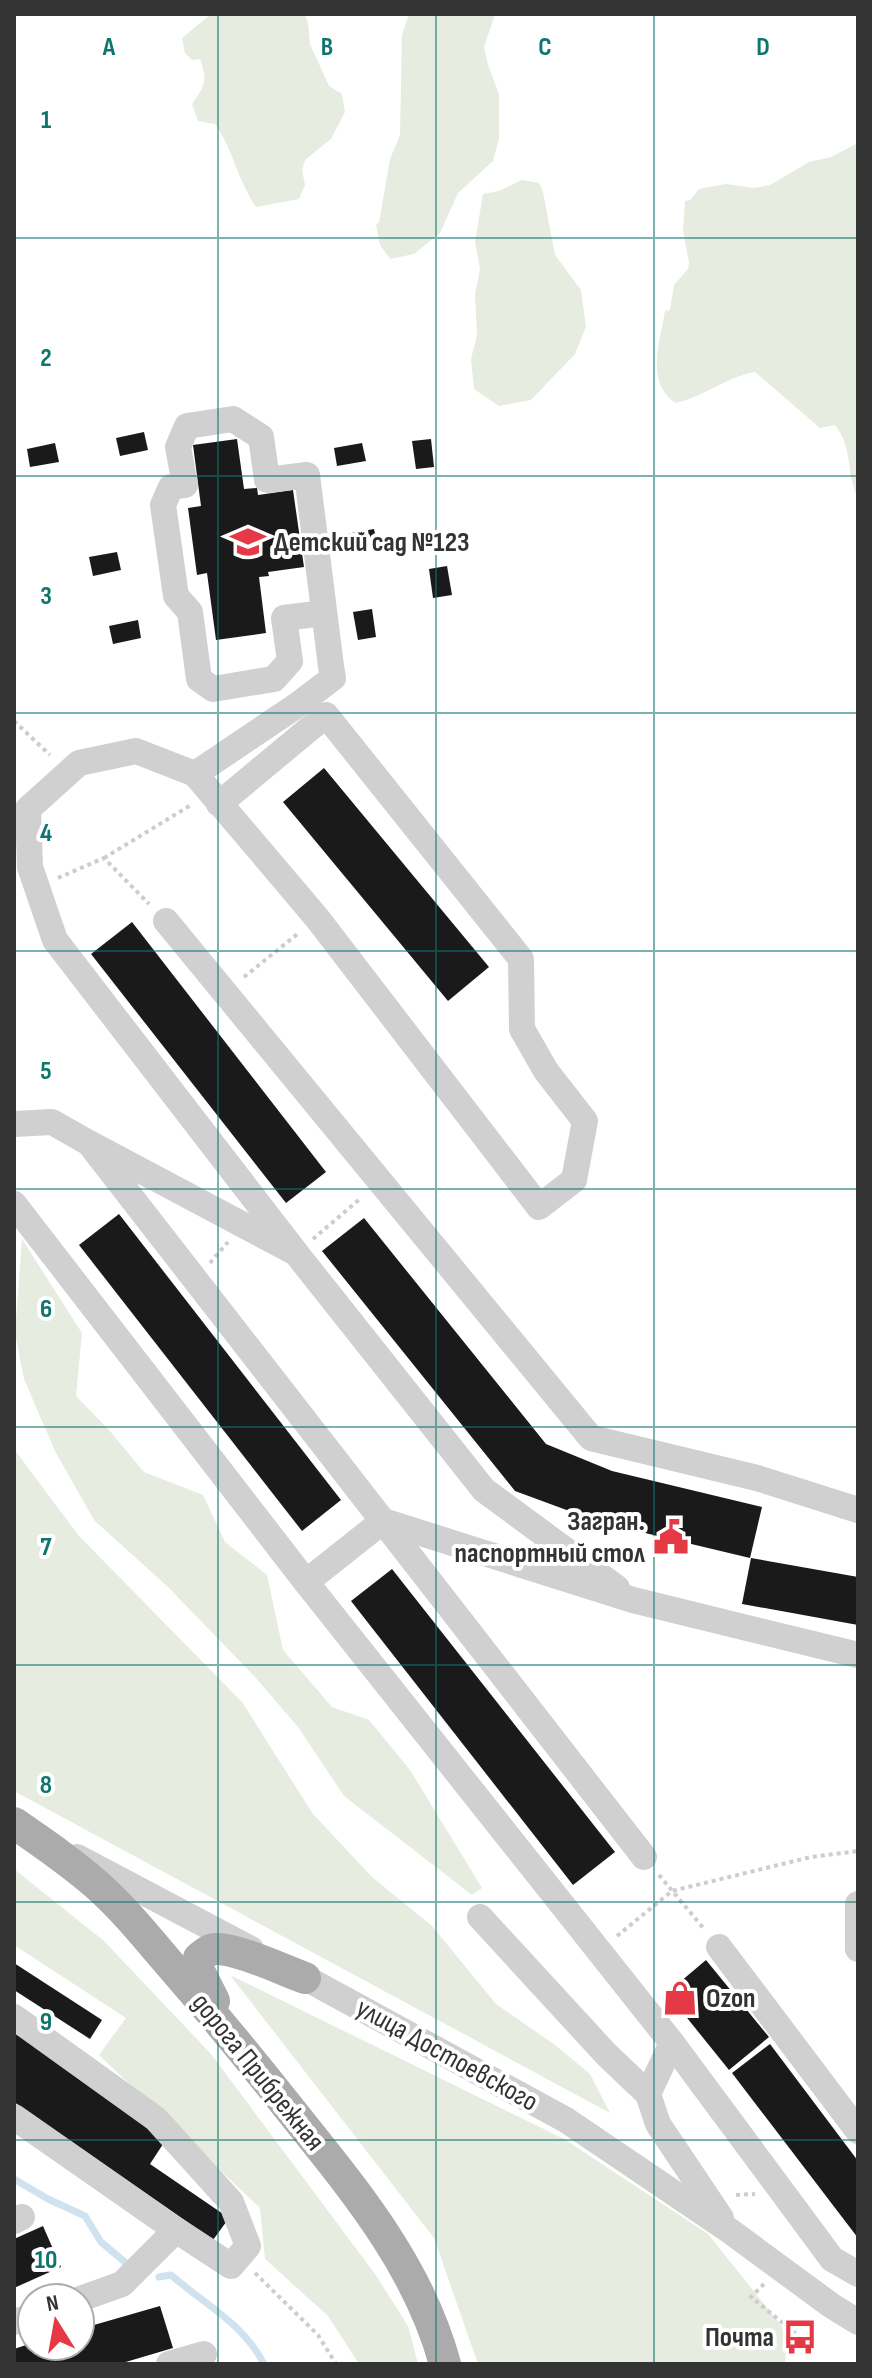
<svg xmlns="http://www.w3.org/2000/svg" width="872" height="2378" font-family="'Sofia Sans Condensed',sans-serif">
<style>
.green{fill:#e6ecdf}
.lines{fill:none;stroke-linecap:round;stroke-linejoin:round}
.stream{stroke:#cfe2ee;stroke-width:7}
.building{fill:#1a1a1a}
.path{stroke:#cdcdcd;stroke-width:4;stroke-dasharray:4 4;stroke-linecap:butt}
.minor{stroke:#d0d0d0;stroke-width:26}
.major{stroke:#ababab;stroke-width:32}
.grid{fill:none;stroke:#0f766e;stroke-width:2;stroke-opacity:0.55}
.labels{text-anchor:middle;dominant-baseline:central;stroke-width:8;stroke-linejoin:round;paint-order:stroke}
.poi-label{font-size:28px;font-weight:bold;fill:#333;stroke:#fff;text-anchor:start}
.street-label{font-size:28px;fill:#333;stroke:#fff}
.grid-label{font-size:26px;text-anchor:middle;font-weight:bold;fill:#0f766e;stroke:#fff;stroke-width:8;stroke-linejoin:round;paint-order:stroke}
</style>
<rect width="100%" height="100%" fill="#fff"/>
<g class="green">
<path d="M211,14H304L308,22L310,44L329,86L342,94L345,112L331,139L305,160L302,170L305,185L299,199L256,207C238,181 233,149 215,124L198,121L192,104C205,85 208,82 200,59L192,60L185,53L182,38Z"/>
<polygon points="409,14 495,14 484,47 488,65 499,94 499,138 493,161 458,193 440,233 414,254 390,259 380,245 376,224 379,223 390,159 400,135 402,35"/>
<path d="M858,143V497C845,473 854,449 835,425L820,428L755,372C726,377 704,397 675,403C645,380 660,343 665,311L670,310L674,285L688,269L689,263L683,230L685,201L690,200L699,189L726,184L754,188L770,185L809,162L831,157Z"/>
<polygon points="522,180 539,183 543,192 555,255 581,290 586,327 575,354 531,400 499,406 474,389 471,359 477,335 475,295 480,269 475,242 483,194 499,191"/>
<polygon points="22,1239 82,1333 76,1396 109,1430 144,1472 203,1495 225,1542 267,1575 283,1650 332,1707 369,1720 410,1770 482,1888 472,1895 344,1796 298,1727 256,1678 168,1587 94,1520 55,1451 24,1379 15,1333"/>
<polygon points="14,1449 79,1536 242,1702 313,1814 372,1877 432,1926 496,2004 555,2045 590,2074 610,2113 14,1791"/>
<polygon points="14,1869 104,1941 211,2054 375,2274 408,2326 418,2364 359,2364 328,2316 265,2259 260,2208 99,2055 126,2018 14,1945"/>
<polygon points="230,1975 564,2139 708,2234 792,2339 784,2364 478,2364 434,2238"/>
</g>
<g class="lines">
<g class="stream">
<polyline points="14,2179 48,2199 85,2216 101,2242 126,2263"/>
<path d="M159,2277L171,2275C204,2304 243,2323 264,2364"/>
</g>
</g>
<g class="building">
<polygon points="144,432 148,450 120,456 116,438"/>
<polygon points="237,439 244,489 257,488 258,495 293,490 304,567 268,572 269,576 259,577 266,633 216,640 207,573 197,575 188,508 201,506 193,445"/>
<polygon points="431,439 434,467 416,469 412,441"/>
<polygon points="55,443 59,462 30,467 27,449"/>
<polygon points="362,443 366,461 337,466 334,448"/>
<polygon points="374,529 378,547 349,552 346,534"/>
<polygon points="117,552 121,570 93,576 89,557"/>
<polygon points="447,566 452,595 433,598 429,569"/>
<polygon points="372,609 376,637 358,640 353,612"/>
<polygon points="138,620 141,638 113,644 109,626"/>
<polygon points="324,768 489,967 448,1001 283,802"/>
<polygon points="132,922 326,1172 286,1203 91,954"/>
<polygon points="119,1214 341,1500 302,1531 79,1245"/>
<polygon points="364,1218 546,1444 612,1471 762,1507 750,1558 599,1522 515,1491 322,1251"/>
<polygon points="751,1558 858,1577 858,1625 742,1604"/>
<polygon points="392,1569 615,1852 573,1885 351,1601"/>
<polygon points="706,1960 769,2037 729,2070 667,1993"/>
<polygon points="14,1963 102,2020 90,2039 14,1990"/>
<polygon points="14,2032 167,2138 150,2164 229,2218 213,2240 14,2102"/>
<polygon points="770,2044 858,2161 858,2238 732,2073"/>
<polygon points="43,2226 61,2267 14,2288 14,2239"/>
<polygon points="160,2306 173,2348 119,2364 14,2364 14,2349 32,2343 32,2346 80,2346 80,2329"/>
</g>
<g class="lines">
<g class="path">
<polyline points="14,721 50,755"/>
<polyline points="104,858 191,805"/>
<polyline points="58,878 104,858 149,904"/>
<polyline points="244,977 300,932"/>
<polyline points="313,1239 361,1198"/>
<polyline points="210,1263 228,1242"/>
<polyline points="659,1875 705,1930"/>
<polyline points="617,1936 672,1891 811,1857 858,1851"/>
<polyline points="736,2195 755,2194"/>
<polyline points="255,2273 318,2335 336,2364"/>
<polyline points="764,2284 751,2297 800,2337"/>
</g>
<g class="minor">
<polyline points="195,774 296,706 333,678 331,666 307,475 267,480 261,437 233,419 187,426 178,447 185,485 171,487 163,505 176,596 190,612 199,679 213,689 274,679 290,661 284,618 324,613"/>
<polyline points="219,804 326,715 521,959 522,1029 546,1071 585,1121 574,1180 539,1207 317,918 195,774 136,751 79,763 28,809 30,867 55,940 296,1253 89,1143 644,1857"/>
<polyline points="166,921 591,1438 757,1478 858,1510"/>
<polyline points="14,1124 52,1122 89,1143"/>
<polyline points="14,1204 306,1582 383,1521 633,1600 858,1655"/>
<polyline points="296,1253 484,1490 617,1588"/>
<polyline points="306,1582 672,2043 832,2259 858,2274"/>
<polyline points="77,1857 251,1949"/>
<polyline points="858,1904 858,1949"/>
<polyline points="480,1917 606,2054 648,2094"/>
<polyline points="719,1947 858,2131"/>
<polyline points="289,1969 566,2120 730,2231 832,2306 858,2322"/>
<polyline points="14,2017 156,2119 231,2202 248,2246 231,2266 176,2230"/>
<polyline points="672,2043 648,2094 658,2124 721,2218"/>
<polyline points="14,2117 176,2230 122,2284 80,2299"/>
<polyline points="14,2221 22,2217"/>
<polyline points="14,2322 32,2316"/>
<polyline points="169,2364 204,2354"/>
</g>
<g class="major">
<path d="M14,1823C43,1843 71,1862 97,1885C123,1908 145,1935 167,1961C207,2007 246,2054 284,2102C349,2184 417,2261 445,2364"/>
<path d="M214,2001L198,1969L199,1958C205,1953 209,1949 217,1949C239,1949 283,1970 305,1978"/>
</g>
</g>
<path class="grid" d="M218,14V2364M436,14V2364M654,14V2364M14,238H858M14,476H858M14,713H858M14,951H858M14,1189H858M14,1427H858M14,1665H858M14,1902H858M14,2140H858"/>
<defs>
<g id="school-bare" transform="scale(2.76)"><path d="M0-5L7-2L0 1L-7-2ZM-4 1L0 2.5L4 1V4Q0 6-4 4Z" fill="#e63946" stroke="#fff" stroke-width="2.5" paint-order="stroke"/></g>
<g id="civic-bare" transform="scale(2.76)"><path d="M-.6-6.5H3V-4.5H.6V-3L4-1V1h2V6H-6V1h2V-1L-.6-3ZM-1.2 2.5V6h2.4V2.5Z" fill="#e63946" stroke="#fff" stroke-width="2.5" paint-order="stroke"/></g>
<g id="shop-bare" transform="scale(2.76)"><path d="M-5-2.5h2.3a2.7 3.5 0 0 1 5.4 0H5L5.5 6h-11ZM-1.5-2.5h3a1.5 2.3 0 0 0-3 0Z" fill="#e63946" stroke="#fff" stroke-width="2.5" paint-order="stroke"/></g>
<g id="bus-bare" transform="scale(2.76)"><path d="M-5-6H5V4H4V6H2V4H-2V6H-4V4H-5ZM-3.5-4V0h7V-4ZM-3.5 1.2v1.5H-2V1.2ZM2 1.2v1.5H3.5V1.2Z" fill="#e63946" stroke="#fff" stroke-width="2.5" paint-order="stroke"/></g>
</defs>
<g fill-rule="evenodd">
<use href="#school-bare" x="248" y="542"/>
<use href="#civic-bare" x="671" y="1537"/>
<use href="#shop-bare" x="680" y="1998"/>
<use href="#bus-bare" x="800" y="2337"/>
</g>
<g class="labels">
<g class="poi-label">
<text x="274" y="542">Детский сад №123</text>
<text x="645" y="1521" text-anchor="end">Загран.<tspan x="645" dy="32">паспортный стол</tspan></text>
<text x="706" y="1998">Ozon</text>
<text x="774" y="2337" text-anchor="end">Почта</text>
</g>
<g class="street-label">
<text transform="translate(447 2055) rotate(29)">улица Достоевского</text>
<text transform="translate(258 2072) rotate(51)">дорога Прибрежная</text>
</g>
</g>
<g class="grid-label">
<text x="109" y="55">A</text>
<text x="327" y="55">B</text>
<text x="545" y="55">C</text>
<text x="763" y="55">D</text>
<text x="46" y="128">1</text>
<text x="46" y="366">2</text>
<text x="46" y="604">3</text>
<text x="46" y="841">4</text>
<text x="46" y="1079">5</text>
<text x="46" y="1317">6</text>
<text x="46" y="1555">7</text>
<text x="46" y="1793">8</text>
<text x="46" y="2030">9</text>
<text x="46" y="2268">10</text>
</g>
<rect width="872" height="2378" fill="none" stroke="#333333" stroke-width="32"/>
<g transform="translate(56 2322) rotate(349)"><circle r="38" fill="#ffffff" stroke="#adadad" stroke-width="2"/>
<path d="M0-6L14 30L0 20L-14 30Z" fill="#e63946"/>
<text y="-12" font-size="22" font-weight="bold" text-anchor="middle" fill="#333333">N</text>
</g>
</svg>
